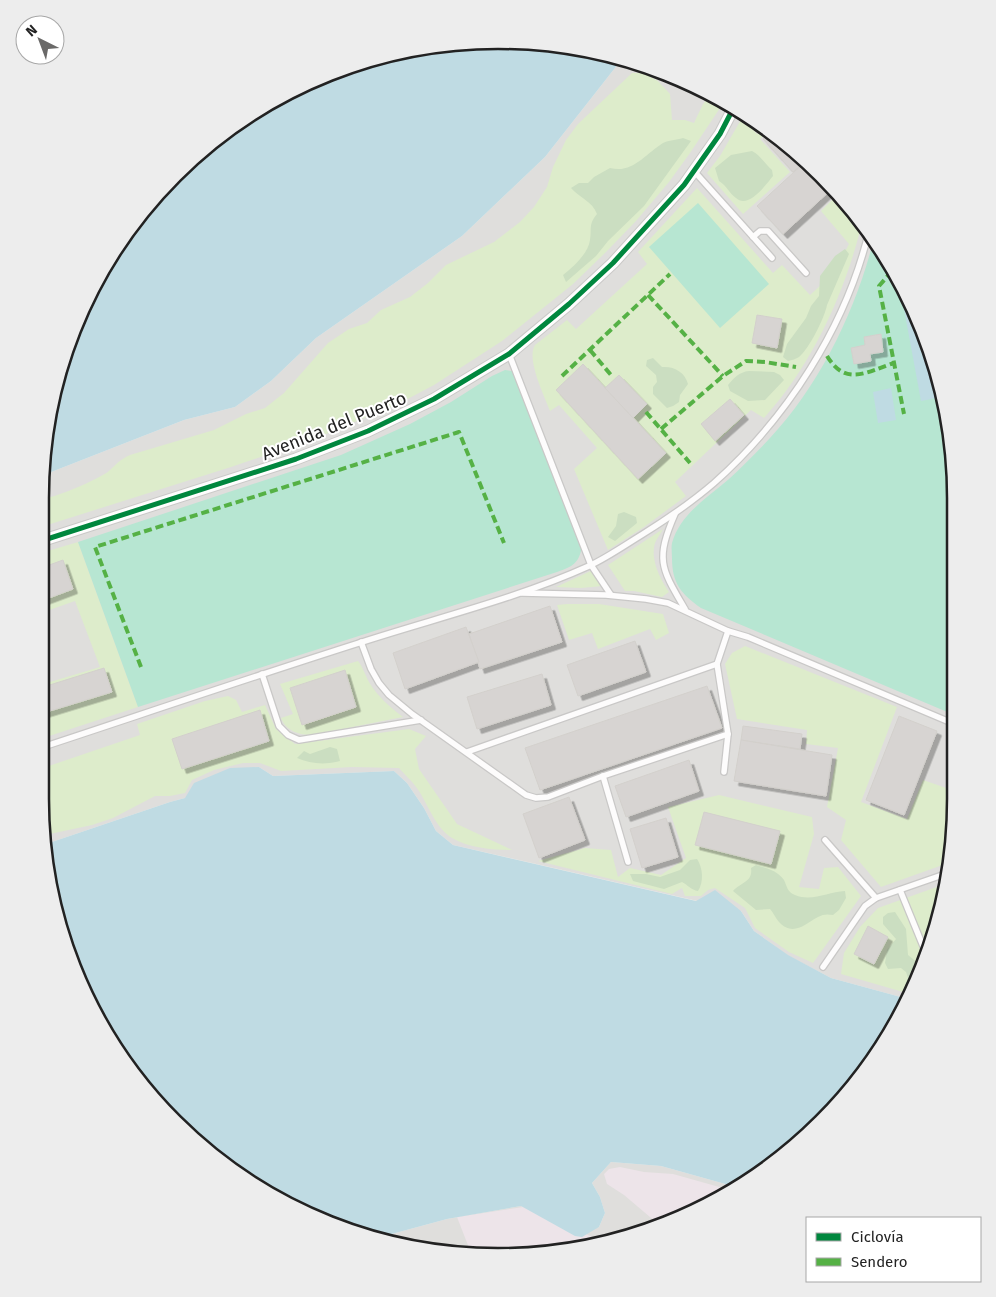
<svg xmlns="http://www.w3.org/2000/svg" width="996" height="1297" font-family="'Fira Sans',sans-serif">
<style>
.residential{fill:#dfdedc}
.industrial{fill:#ede4e9}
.grass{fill:#ddeccb}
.forest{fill:#cbdec1}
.pitch{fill:#b7e6d2}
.water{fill:#bfdbe3}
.building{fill:#d7d4d2;stroke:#d3d0cc;filter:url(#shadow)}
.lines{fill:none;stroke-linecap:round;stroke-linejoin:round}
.lane-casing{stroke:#c9c8c7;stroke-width:8}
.street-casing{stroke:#c9c8c7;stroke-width:13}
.lane{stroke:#fdfcfc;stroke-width:5.5}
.street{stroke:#fdfcfc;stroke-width:11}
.quiet{stroke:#55b145;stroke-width:4;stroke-dasharray:8 4;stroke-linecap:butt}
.cycleway-casing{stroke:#fff;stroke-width:8}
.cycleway{stroke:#00873e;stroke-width:5}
.labels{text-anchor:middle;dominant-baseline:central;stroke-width:4;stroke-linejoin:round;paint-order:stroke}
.street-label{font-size:18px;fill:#222;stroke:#fff}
.rim{fill:none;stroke:#222;stroke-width:2.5}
</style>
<defs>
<filter id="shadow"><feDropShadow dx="4.5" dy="4.5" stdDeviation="0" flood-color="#0004"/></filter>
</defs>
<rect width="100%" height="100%" fill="#f0eeeb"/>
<g class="residential">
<polygon points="622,59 674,75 753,117 822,174 879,244 932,351 952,438 952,859 921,974 908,999 831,978 787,955 754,931 741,911 453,845 436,831 424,808 407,783 394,771 273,776 259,767 185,798 170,802 46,844 40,799 41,476 184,420 235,407 271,381 316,338 462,236 545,157"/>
<polygon points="611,1162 661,1166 736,1187 617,1241 498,1257 380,1241 351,1230 359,1225 377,1238 447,1219 521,1206 575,1236 599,1227 605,1213 600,1197 592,1183"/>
</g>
<g class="industrial">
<polygon points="620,1167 644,1172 673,1174 730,1190 657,1223 624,1195 607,1184 604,1174 609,1169"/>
<polygon points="530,1206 604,1243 498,1257 471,1253 457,1217"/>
</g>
<g class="grass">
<path d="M632,73H644L658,81L670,94L672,120H685L694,123L703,104L710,95L724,102L690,153L669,182L636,221L606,252L573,284L502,341L434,385L400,403L319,437L231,467L41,527V499C53,499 99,479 109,471C118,463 118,461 130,455L214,430L246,414L265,408L284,393L328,343L349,329L367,323L381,310L410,297L428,283L446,265L494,242L520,222L534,207L547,187L553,167L566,140L578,124Z"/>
<polygon points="742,118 757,134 765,128 769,131 760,139 790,172 743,214 707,173 720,156"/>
<path d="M697,188L773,273L782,265L810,295L833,274L849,244L821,211L838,194L862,223C845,293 812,365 764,418L751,410L675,482L686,496L644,527L608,550L574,469L597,448L559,405L550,411C544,395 526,359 535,345L567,320L576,329L647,264L638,252Z"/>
<path d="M663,529C661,533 657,538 655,543C650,559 660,579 669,592L662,597L634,591H625L608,565Z"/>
<polygon points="78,542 138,707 40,739 40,685 100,667 75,601 41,613 41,553"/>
<polygon points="593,570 603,586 581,588 556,587"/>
<polygon points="567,604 599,604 663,614 669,633 656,640 650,629 598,649 592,633 569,640 557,605"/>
<polygon points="745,646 897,707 861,802 907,819 923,780 952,790 951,862 881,887 841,840 846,820 827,807 838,748 806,744 807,730 737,719 725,664 732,653"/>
<path d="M358,661C363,667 365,675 369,682C378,697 390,707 403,717L312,735C299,735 286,731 281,718L293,714L280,684Z"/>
<path d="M228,696L236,700L242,712L265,705L276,729L295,744L409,729L426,736L415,749L419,769L457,824L512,850C493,850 469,848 452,838C436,828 429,807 419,791C414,783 406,776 399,768L352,767L281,771L260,763H243L214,770L192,780L185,793L170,796H155L113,818L92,825L45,835L40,799V769L140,735L137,724L205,701Z"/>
<polygon points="719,795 812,817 814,834 799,887 819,889 824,868 838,867 861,896 813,963 789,952 755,928 745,908 715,888 708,890 701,896 685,896 682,888 672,894 538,861 585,848 611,850 618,877 630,868 661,875 686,858 668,807"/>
<polygon points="945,884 921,974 910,994 841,974 844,953 860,927 878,908"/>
</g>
<g class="forest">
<path d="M683,138L691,141L644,206L608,241L596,256L566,282L563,275C573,267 588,254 590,240C592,228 588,225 597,214C592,201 580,198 571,188L579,183H588L594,177L610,168C633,174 645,154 663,143C669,140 676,140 683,138Z"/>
<path d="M752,151C760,155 765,164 772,170L773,176C765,186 748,209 736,198C729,193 727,186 719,181L715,168L731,155Z"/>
<path d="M845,249L849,254L827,305C825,317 809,349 799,357C796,359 792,360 788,361L783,357L787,344L806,318L811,306L819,296L820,276L835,256Z"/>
<path d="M653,358L662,367C674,366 685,372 688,384L680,395L679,402L673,406L667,408L653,394V387L657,382L656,375L646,366L647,360Z"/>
<path d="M749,371L774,372L780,375L784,380L765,400L748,401L730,391L728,385C734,378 739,372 749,371Z"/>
<polygon points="624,512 636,517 637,523 615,541 608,537 616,526 618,514"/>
<path d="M330,747L337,749L340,761C326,765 310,764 297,758L304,751L310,754Z"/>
<path d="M697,859C703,868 704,882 698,891C691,890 688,885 682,882L664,889L633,881L630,874H646L660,877L680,870L690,860Z"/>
<path d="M756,865C766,868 777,870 784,880C787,886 787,892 795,895C812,902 828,892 845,891L846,898L839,910L833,915C828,914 823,914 818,917C805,924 793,937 779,922C775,918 774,913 770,909L756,910L733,891C741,882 753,882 751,868Z"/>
<polygon points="895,912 906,929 908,955 919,964 922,971 913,989 910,989 905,985 908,978 906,972 901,968 888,969 885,963 887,950 896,939 883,924 883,917 888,913"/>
</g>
<g class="pitch">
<polygon points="698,203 769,284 720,328 649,247"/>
<path d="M874,238L879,244L932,351L952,439V714L701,608C681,594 672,583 672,558C672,553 671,548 672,543C680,514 708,497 729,479C743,466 757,452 770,438C820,385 857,308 874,238Z"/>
<path d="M505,370L512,371L517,378L582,546C579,564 573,566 557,572L138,707L78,542L341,455L410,424L451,402L492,376Z"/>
</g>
<g class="water">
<polygon points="498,40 588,49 622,59 545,157 462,236 316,338 271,381 235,407 184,420 41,476 56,379 87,295 134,219 244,117 323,75 409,49"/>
<polygon points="911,308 932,351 942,397 921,401 904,309"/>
<polygon points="891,388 896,420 878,423 873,392"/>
<polygon points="259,767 273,776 394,771 407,783 424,808 436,831 453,845 696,901 715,890 741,911 754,931 788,955 831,978 908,999 879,1053 822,1123 752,1180 736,1187 661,1166 611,1162 592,1183 600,1197 605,1213 599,1227 582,1237 575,1236 521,1206 447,1219 377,1238 360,1225 351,1230 269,1196 174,1123 102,1028 56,918 46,844 170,802 185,798 194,783 230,768"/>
</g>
<g class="building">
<polygon points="770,132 806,161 793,172 763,139"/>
<polygon points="806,161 822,174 833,188 783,234 757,206"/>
<polygon points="757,315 782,319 777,348 752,343"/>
<polygon points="881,334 883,352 870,354 871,361 854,364 851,348 865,345 864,337"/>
<polygon points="583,364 666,453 638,479 556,390"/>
<polygon points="619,375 647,404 633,418 605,388"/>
<polygon points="730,399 744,415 715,441 701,424"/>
<polygon points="63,560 73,589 41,601 41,568"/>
<polygon points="550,606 562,642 480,669 469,634"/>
<polygon points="466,627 479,662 405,689 393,653"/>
<polygon points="635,641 646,672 578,696 567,665"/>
<polygon points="104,668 112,692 40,714 40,688"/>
<polygon points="345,670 356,707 302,725 290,688"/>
<polygon points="542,674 551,705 477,729 467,697"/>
<polygon points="707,686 722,728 540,790 525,748"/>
<polygon points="260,710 269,741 182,769 172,739"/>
<polygon points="899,716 937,731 904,815 866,800"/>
<polygon points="743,726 802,734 800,749 741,740"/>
<polygon points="741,740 832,755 826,796 734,781"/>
<polygon points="689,760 699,791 626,817 615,786"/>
<polygon points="569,797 585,840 539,858 523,814"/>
<polygon points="704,812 780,831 771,864 695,845"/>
<polygon points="666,818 678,857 642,868 630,829"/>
<polygon points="868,926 888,937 874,964 854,954"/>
</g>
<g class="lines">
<g class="lane-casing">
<g id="lane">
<polyline points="731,112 743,117 753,117"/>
<polyline points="694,171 772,258"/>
<polyline points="753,237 760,231 768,231 806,273"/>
<polyline points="509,354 591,565 611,595"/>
<path d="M675,514C655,560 661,568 685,609"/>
<polyline points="522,593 606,595 646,599 668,603 728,631 748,637 952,723"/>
<polyline points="361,642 371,669 379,683 389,695 412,714 526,795 536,798 548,797 603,776 728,734"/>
<polyline points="717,664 728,734 724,772"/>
<polyline points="262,674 279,726 288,735 299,740 421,720"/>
<path d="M40,748C146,713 252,677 359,643C436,618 516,599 589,566C608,557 625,545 643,534C667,519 692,502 714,483C787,418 846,327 869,231"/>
<polyline points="467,752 717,664 728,631"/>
<polyline points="603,776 628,862"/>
<polyline points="825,840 876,898"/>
<polyline points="900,890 925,951"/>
<polyline points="823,967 865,906 876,898 948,873"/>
</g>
</g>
<g class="street-casing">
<polyline id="street" points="41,541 296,459 368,431 434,399 509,354 569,304 613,263 684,185 720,134 734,107"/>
</g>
<use href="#lane" class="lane"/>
<use href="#street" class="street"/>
<g class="quiet">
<polyline points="892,271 879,286 904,414"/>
<polyline points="648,295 723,376"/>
<polyline points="590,350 611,375"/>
<path d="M827,356C846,387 866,372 894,363"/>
<polyline points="562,376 670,274"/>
<polyline points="646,412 690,463"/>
<polyline points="661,429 723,376 746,361 765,362 796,367"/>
<polyline points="141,667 95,547 459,432 504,543"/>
</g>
<g class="cycleway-casing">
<polyline id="cycleway" points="41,541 296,459 368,431 434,399 509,354 569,304 613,263 684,185 720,134 734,107"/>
</g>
<use href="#cycleway" class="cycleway"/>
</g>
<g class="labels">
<g class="street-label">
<text transform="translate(334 426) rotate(-22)">Avenida del Puerto</text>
</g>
</g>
<path d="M0 0H996V1297H0ZM498 49H498A449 449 0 0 1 947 498V799A449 449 0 0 1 498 1248H498A449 449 0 0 1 49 799V498A449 449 0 0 1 498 49Z" fill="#ededed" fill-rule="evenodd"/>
<path class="rim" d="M498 49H498A449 449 0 0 1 947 498V799A449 449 0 0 1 498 1248H498A449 449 0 0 1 49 799V498A449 449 0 0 1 498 49Z"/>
<rect x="806" y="1217" width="175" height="65" fill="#ffffff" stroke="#a7a7a7"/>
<rect x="816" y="1233" width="25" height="8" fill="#00873e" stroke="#a7a7a7"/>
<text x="851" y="1242" font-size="15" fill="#222222">Ciclovía</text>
<rect x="816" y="1258" width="25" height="8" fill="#55b145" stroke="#a7a7a7"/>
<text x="851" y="1267" font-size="15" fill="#222222">Sendero</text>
<g transform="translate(40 40) rotate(318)"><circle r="24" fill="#ffffff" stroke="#a7a7a7"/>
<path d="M0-4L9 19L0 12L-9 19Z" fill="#6a6968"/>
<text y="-8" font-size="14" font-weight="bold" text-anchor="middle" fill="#222222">N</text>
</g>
</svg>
